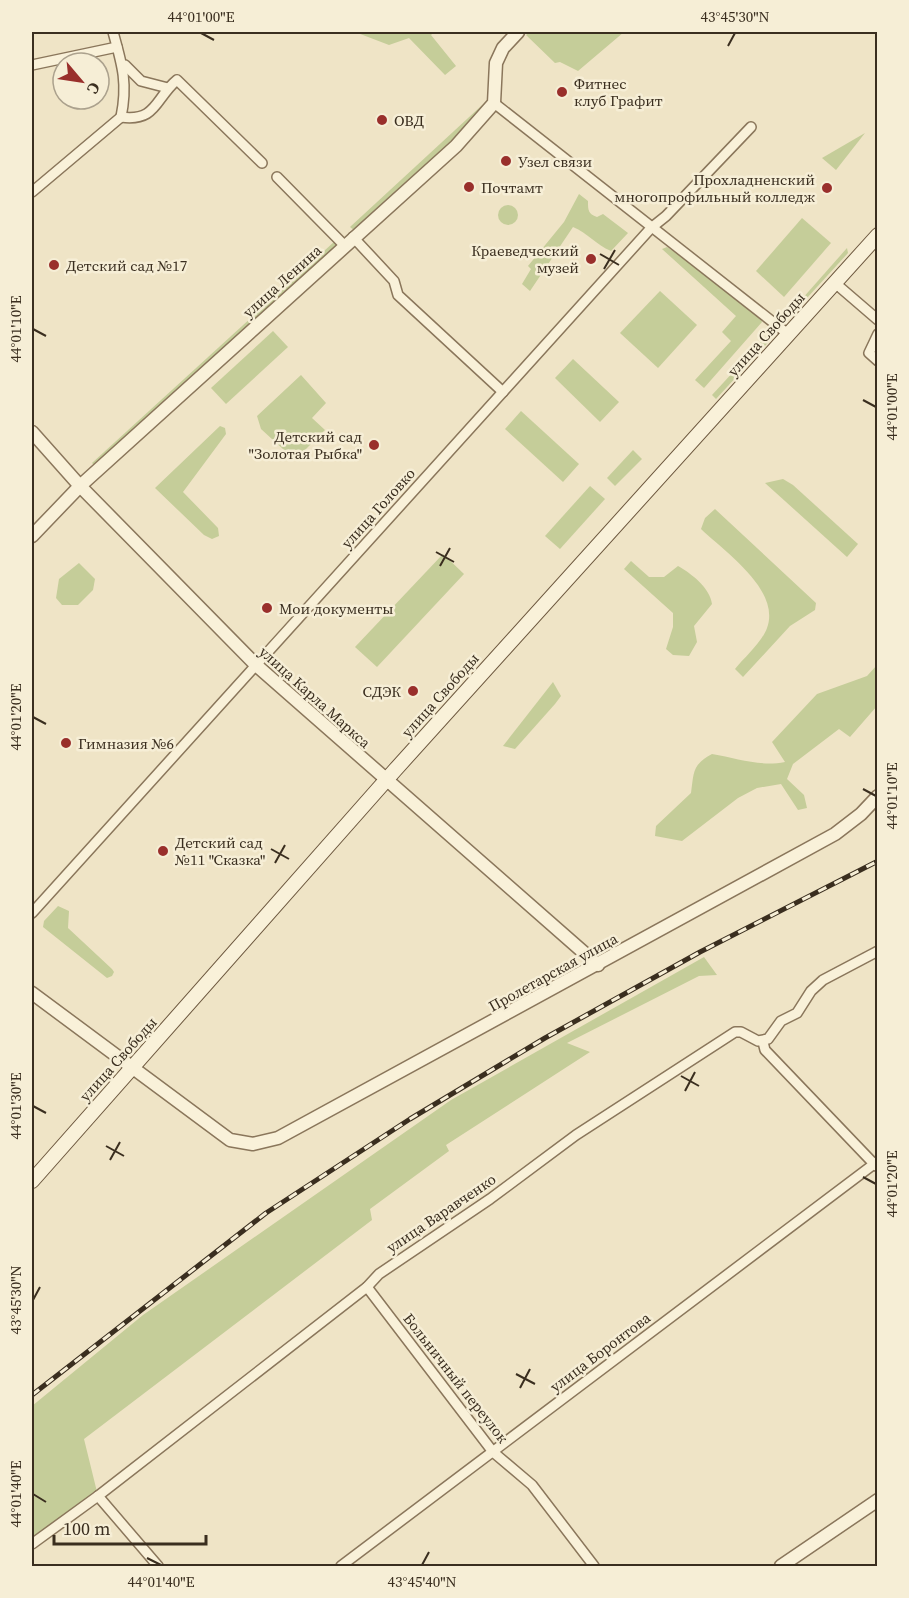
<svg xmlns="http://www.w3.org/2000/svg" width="909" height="1598" font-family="'Source Serif 4',serif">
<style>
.green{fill:#c5cd99}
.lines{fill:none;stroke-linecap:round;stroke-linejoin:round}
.minor-casing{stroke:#8a765b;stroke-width:12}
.tertiary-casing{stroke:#8a765b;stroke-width:15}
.secondary-casing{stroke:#6c573e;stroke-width:16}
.minor{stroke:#f9f1d9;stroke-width:9}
.tertiary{stroke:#f9f1d9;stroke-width:12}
.secondary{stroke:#f9f1d9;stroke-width:14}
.rail-casing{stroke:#3a2e1f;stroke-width:5}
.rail{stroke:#f6eed6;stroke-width:3;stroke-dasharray:9;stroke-linecap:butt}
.ticks{fill:none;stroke:#3a2e1f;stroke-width:2}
.poi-dot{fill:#992f2b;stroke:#f6eed6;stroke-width:2}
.labels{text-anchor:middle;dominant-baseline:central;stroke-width:5;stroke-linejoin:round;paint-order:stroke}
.poi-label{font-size:15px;fill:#3a2e1f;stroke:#f6eed6;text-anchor:start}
.street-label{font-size:15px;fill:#3a2e1f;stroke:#f6eed6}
.neatline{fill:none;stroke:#3a2e1f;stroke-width:2}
.ticks-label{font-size:15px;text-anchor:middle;fill:#3a2e1f}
</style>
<rect width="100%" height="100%" fill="#efe4c6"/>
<g class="green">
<polygon points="355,32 434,32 431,35 456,66 445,75 409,38 389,45"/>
<polygon points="530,32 624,32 578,71 560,62 555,63 526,35"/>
<polygon points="493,95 481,115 355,231 350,227"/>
<polygon points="865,133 836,170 822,158"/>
<path d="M579,194L588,201C588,210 588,214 597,217L603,214L628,233L611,251C596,245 588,233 573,227L530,291L522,284L531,269L528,266L564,222Z"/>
<circle cx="508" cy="215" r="10"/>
<polygon points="802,218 831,243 784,297 756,271"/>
<polygon points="335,241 340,248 98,469 92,463"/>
<polygon points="667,247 709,275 761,319 762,322 704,388 695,380 731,341 722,332 736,316 662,249"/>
<polygon points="847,248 848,253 796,310 794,308"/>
<polygon points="660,291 697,325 658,368 620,333"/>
<polygon points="273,331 288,347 226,404 211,388"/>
<polygon points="770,332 774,336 716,399 712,395"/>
<polygon points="573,359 619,402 600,422 555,378"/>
<polygon points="301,375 326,403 312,418 325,430 295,460 261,429 257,416"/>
<polygon points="521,411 579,464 563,482 505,429"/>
<polygon points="220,426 225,428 226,434 183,492 218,528 219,536 212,539 204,535 155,488"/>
<polygon points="633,450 642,459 615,486 607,478"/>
<polygon points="783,479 793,485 858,544 847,557 765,483"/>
<polygon points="590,486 605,499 560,549 545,536"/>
<path d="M715,509L816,603L815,610L790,626L743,677L735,669C745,657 762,642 767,628C781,590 725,552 701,529L705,518Z"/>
<polygon points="443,554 464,574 377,667 355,647"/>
<path d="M631,561L649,577H664L678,566C692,574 710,588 712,604L694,626L697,642L689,656L673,655L666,649L673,627V613L624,569Z"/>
<polygon points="79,563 95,579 93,590 78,605 62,605 56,598 59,579"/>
<path d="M877,665V706L850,737L839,729L793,764L787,779L804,795L807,808L798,810L781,784L757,788L738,798L682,841L655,836L656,826L691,793C694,772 692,765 712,754C737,758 759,767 785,762L772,742L817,694L867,676Z"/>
<polygon points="553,682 561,696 555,704 515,749 503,746"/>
<polygon points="58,906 69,911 68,928 112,969 114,972 112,976 107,978 43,927 44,921"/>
<polygon points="704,957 717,975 699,976 567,1043 590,1052 446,1145 449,1151 370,1209 372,1220 84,1439 98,1496 32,1544 32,1406 143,1315 451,1100"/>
</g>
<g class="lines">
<g class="minor-casing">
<g id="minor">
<path d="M113,32C122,64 128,83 121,117"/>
<polyline points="32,65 117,47"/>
<polyline points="125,65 141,81 168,88"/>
<polyline points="494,103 788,334"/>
<path d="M121,117C157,122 155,98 177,80L262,163"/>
<polyline points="277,177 344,245"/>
<polyline points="32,192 121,117"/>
<polyline points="353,237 394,281 398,295 503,392"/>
<polyline points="835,283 878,320"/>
<polyline points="878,334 869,353 878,361"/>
<polyline points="32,913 651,228 666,216 751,127"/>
<polyline points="763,1042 765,1050 876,1166"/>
<polyline points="367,1287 493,1452 532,1485 594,1566"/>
<polyline points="98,1496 158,1566"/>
<polyline points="32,1544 98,1496 367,1287 379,1274 490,1199 576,1135 735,1032 741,1032 758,1041 768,1039 781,1021 797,1013 811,991 823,980 878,951"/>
<polyline points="341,1566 878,1161"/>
</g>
</g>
<g class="tertiary-casing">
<g id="tertiary">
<polyline points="32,432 80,486 256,665 598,965"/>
<polyline points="32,536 80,486 456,146 494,103 496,63 503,48 518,32"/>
<polyline points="32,993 230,1140 253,1144 278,1138 835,834 861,814 878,796"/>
<polyline points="781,1566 878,1500"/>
</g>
</g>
<g class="secondary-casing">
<polyline id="secondary" points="32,1181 395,770 878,235"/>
</g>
<use href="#minor" class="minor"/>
<use href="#tertiary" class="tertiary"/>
<use href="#secondary" class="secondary"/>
<g class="rail-casing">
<polyline id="rail" points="32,1395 266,1213 410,1119 545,1038 700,952 878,861"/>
</g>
<use href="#rail" class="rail"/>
</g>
<path class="ticks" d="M201,33L214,40M728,46L735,33M600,254L619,265M604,269L615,250M33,329L46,336M863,400L876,407M436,552L454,562M440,566L450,548M33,717L46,724M863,789L876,796M271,849L289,859M275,863L285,845M681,1076L699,1086M685,1091L695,1072M33,1106L46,1113M106,1146L124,1156M110,1160L120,1142M863,1177L876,1184M33,1300L40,1287M516,1374L535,1384M520,1388L530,1369M33,1494L46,1502M147,1558L161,1565M422,1565L429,1552"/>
<g class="poi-dot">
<circle cx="562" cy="92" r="6"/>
<circle cx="382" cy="120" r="6"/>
<circle cx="506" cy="161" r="6"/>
<circle cx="469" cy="187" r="6"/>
<circle cx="827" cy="188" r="6"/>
<circle cx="591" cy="259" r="6"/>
<circle cx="54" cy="265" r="6"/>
<circle cx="374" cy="445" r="6"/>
<circle cx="267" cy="608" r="6"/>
<circle cx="413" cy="691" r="6"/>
<circle cx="66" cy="743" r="6"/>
<circle cx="163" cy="851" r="6"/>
</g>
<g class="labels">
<g class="poi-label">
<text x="574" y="83">Фитнес<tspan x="574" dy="17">клуб Графит</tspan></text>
<text x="394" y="120">ОВД</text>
<text x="518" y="161">Узел связи</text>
<text x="815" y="179" text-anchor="end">Прохладненский<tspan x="815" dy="17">многопрофильный колледж</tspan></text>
<text x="481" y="187">Почтамт</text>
<text x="579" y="250" text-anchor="end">Краеведческий<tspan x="579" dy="17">музей</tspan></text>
<text x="66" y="265">Детский сад №17</text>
<text x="362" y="436" text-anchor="end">Детский сад<tspan x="362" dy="17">"Золотая Рыбка"</tspan></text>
<text x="279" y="608">Мои документы</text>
<text x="401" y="691" text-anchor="end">СДЭК</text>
<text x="78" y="743">Гимназия №6</text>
<text x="175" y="842">Детский сад<tspan x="175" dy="17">№11 "Сказка"</tspan></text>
</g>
<g class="street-label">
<text transform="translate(282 281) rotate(-42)">улица Ленина</text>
<text transform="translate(766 334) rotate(-48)">улица Свободы</text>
<text transform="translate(378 508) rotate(-48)">улица Головко</text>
<text transform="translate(440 695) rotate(-48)">улица Свободы</text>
<text transform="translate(315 697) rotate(42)">улица Карла Маркса</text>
<text transform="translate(553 972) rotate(-29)">Пролетарская улица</text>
<text transform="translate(118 1059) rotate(-48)">улица Свободы</text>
<text transform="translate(441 1213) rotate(-34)">улица Варавченко</text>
<text transform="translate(600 1352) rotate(-37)">улица Боронтова</text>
<text transform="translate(456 1378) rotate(52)">Больничный переулок</text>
</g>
</g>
<rect width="909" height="1598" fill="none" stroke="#f6eed6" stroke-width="66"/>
<g transform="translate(81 81) rotate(119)"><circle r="28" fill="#f6eed6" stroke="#aba18d" stroke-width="1.5"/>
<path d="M0-4.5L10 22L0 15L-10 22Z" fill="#992f2b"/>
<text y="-9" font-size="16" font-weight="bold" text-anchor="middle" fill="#3a2e1f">С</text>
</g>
<path d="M54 1535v9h152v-9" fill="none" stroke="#3a2e1f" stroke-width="3"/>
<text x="63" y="1535" font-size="18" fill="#3a2e1f" stroke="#f6eed6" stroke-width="4.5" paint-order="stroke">100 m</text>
<rect x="33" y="33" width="843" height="1532" class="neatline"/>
<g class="ticks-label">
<text x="201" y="22">44°01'00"E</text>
<text x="735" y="22">43°45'30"N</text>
<text transform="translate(16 329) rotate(-90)" y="5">44°01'10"E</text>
<text transform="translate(892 407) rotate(-90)" y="5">44°01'00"E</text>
<text transform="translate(16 717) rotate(-90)" y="5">44°01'20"E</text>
<text transform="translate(892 796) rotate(-90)" y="5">44°01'10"E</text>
<text transform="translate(16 1106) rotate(-90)" y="5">44°01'30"E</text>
<text transform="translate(892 1184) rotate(-90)" y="5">44°01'20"E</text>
<text transform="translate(16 1300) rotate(-90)" y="5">43°45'30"N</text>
<text transform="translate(16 1494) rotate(-90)" y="5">44°01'40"E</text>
<text x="161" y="1587">44°01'40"E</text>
<text x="422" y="1587">43°45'40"N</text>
</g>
</svg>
